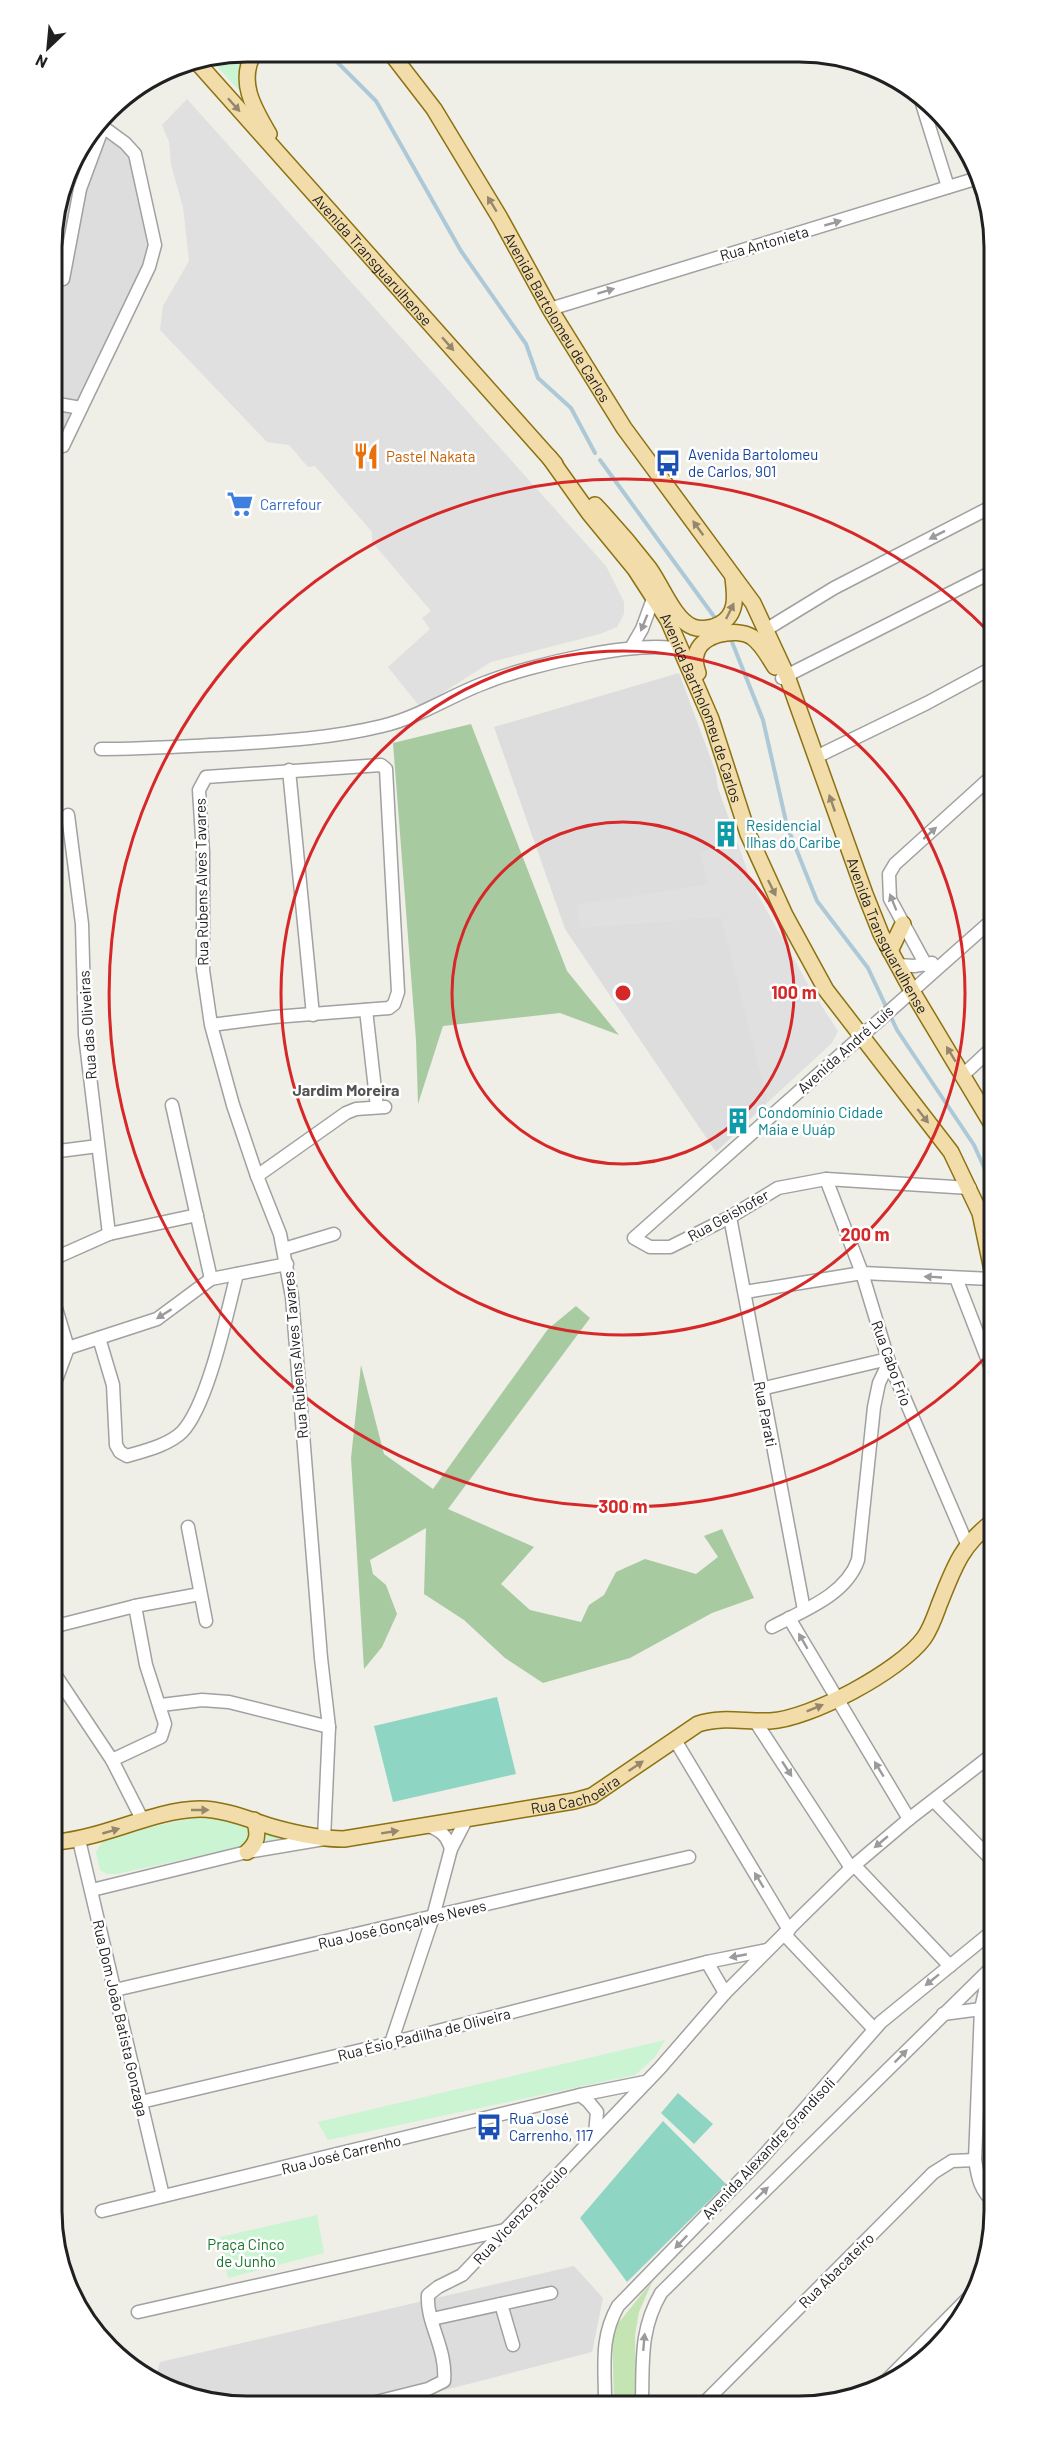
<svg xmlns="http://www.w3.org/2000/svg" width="1046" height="2457" font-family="Barlow,sans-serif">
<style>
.residential{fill:#dedddd}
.grass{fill:#c5e4b3}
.forest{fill:#a8caa1}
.cemetery{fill:#abc6b2}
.park{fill:#caf4d2}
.pitch{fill:#8ed6c3}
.parking{fill:#e0e0e0}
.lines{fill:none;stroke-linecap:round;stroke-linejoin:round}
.stream{stroke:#adc9d8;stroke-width:4}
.minor-casing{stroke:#a1a1a1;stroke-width:15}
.major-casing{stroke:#8c7210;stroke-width:18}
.minor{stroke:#fff;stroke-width:12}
.major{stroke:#f2dca9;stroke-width:15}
.oneway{fill:#94876b}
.oneway2{fill:#9b9b9b}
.ring{fill:none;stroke:#d62828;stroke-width:3}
.labels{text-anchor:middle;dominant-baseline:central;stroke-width:5;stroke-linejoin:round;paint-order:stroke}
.street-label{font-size:15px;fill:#202020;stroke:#fff}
.transit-label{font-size:15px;fill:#164399;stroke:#fff;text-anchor:start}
.food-label{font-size:15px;fill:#c56008;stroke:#fff;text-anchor:start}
.shop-label{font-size:15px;fill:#366cbe;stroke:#fff;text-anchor:start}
.culture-label{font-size:15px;fill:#0d838f;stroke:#fff;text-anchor:start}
.park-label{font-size:15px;fill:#18742a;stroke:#fff}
.neighbourhood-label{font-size:16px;font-weight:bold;fill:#535353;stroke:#fff}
.rim{fill:none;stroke:#202020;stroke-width:3}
.centre{fill:#d62828;stroke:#fff;stroke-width:3}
.ring-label{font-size:18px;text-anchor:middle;font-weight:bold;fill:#d62828;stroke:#fff;stroke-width:5;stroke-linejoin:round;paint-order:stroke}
</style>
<rect width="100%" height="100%" fill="#efeee7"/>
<g class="residential">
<polygon points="94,129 131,154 150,249 58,448 52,446 51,233 71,160"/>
<polygon points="679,673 715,770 718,788 752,884 757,890 722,917 768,1102 716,1152 565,929 494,727"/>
<polygon points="574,2266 603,2298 592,2352 402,2401 208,2402 165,2388 156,2377 160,2362"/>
</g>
<polygon class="grass" points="653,2280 639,2312 635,2335 636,2400 614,2400 612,2331"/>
<g class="forest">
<polygon points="471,724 567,971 619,1035 560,1013 443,1026 418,1104 416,1040 393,743"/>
<polygon points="576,1306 590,1318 448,1509 534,1547 501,1584 530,1610 581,1622 589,1605 604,1595 616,1572 645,1559 696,1574 718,1557 704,1536 722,1529 754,1598 712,1613 630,1658 543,1683 505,1658 464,1620 424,1594 426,1528 370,1560 373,1574 386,1585 397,1614 382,1647 364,1669 351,1458 361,1365 384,1454 433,1489 548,1329"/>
</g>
<polygon class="cemetery" points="52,452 57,453 61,551 55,580 52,579"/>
<g class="park">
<polygon points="251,51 239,90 209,58 246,51"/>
<polygon points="207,1815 286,1837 116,1874 107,1874 100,1870 96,1852 105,1837"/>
<polygon points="665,2040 655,2057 635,2075 328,2140 318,2122"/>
<polygon points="317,2215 324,2253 228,2278 220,2237"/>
</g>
<g class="pitch">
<polygon points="497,1697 516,1774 393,1802 374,1726"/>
<polygon points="678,2093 713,2124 694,2144 661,2113"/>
<polygon points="663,2121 726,2184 627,2282 580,2218"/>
</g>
<g class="parking">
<polygon points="187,99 606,566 624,602 624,614 617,627 600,634 491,662 420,707 388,667 430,629 422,618 431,611 372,542 372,532 315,466 308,467 289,445 267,442 160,330 163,306 189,261 183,207 171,165 169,142 162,125"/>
<polygon points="736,841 752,884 810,988 838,1031 832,1043 768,1102 721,917 581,928 576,905 708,884 700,853"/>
</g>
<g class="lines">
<g class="stream">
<polyline points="327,52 376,101 461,251 526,344 538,378 571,408 595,453"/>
<polyline points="600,460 718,622"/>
<polyline points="730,637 763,720 787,826 817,901 868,968 897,1030 974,1145 991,1183"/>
</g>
<g class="minor-casing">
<g id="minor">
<polyline points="919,94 948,187"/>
<polyline points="63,279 80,189 103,127"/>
<polyline points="550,309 978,178"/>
<polyline points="52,403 81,408"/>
<polyline points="63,446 149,267 155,245 135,154 125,143 99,124"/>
<polyline points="767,629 834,588 989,508"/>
<polyline points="631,648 642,629 654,596"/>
<polyline points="782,678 990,573"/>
<path d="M101,749C145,749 189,746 233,744C283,741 333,738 382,726C420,717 451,695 487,682C527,666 642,638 682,650"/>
<polyline points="816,757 927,703 990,669"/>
<polyline points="289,770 313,1015"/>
<polyline points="68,815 82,924 85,1035 109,1234"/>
<polyline points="898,965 914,966 932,963"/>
<polyline points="926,965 890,899 889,874 895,864 990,778"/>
<polyline points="366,1010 377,1107"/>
<polyline points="963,1075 991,1049"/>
<polyline points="172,1105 211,1279"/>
<polyline points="59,1151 98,1146"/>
<polyline points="257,1176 346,1113 356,1109 385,1107"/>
<polyline points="826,1179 862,1273 889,1362 967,1544"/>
<polyline points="970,1188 826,1179 778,1188 730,1217 670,1247 650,1247 634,1238 991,921"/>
<polyline points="730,1217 804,1610"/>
<polyline points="284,1249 334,1234"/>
<polyline points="55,1258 109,1234 197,1215"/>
<polyline points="956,1278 992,1371"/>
<polyline points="745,1292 862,1273 992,1279"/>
<polyline points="55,1305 68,1348"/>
<path d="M99,1338L113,1385L116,1445L120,1452L127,1456C144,1451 169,1445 182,1432C208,1405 227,1313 237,1274"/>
<polyline points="68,1348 157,1319 211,1279 287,1264"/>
<polyline points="55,1383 68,1348"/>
<polyline points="761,1389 888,1359"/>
<polyline points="188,1527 206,1621"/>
<polyline points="789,1618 909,1819"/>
<polyline points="56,1626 135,1606 200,1594"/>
<path d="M772,1627C804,1610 846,1595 858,1560L874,1407L879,1383L889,1362"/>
<polyline points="56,1676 112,1760 143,1821"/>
<polyline points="161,1705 202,1700 229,1702 329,1727"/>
<polyline points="755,1721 851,1868"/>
<polyline points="675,1740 789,1930"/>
<polyline points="112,1760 161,1737 165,1724 146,1665 135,1606"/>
<polyline points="934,1801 994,1862"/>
<path d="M428,1826C441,1830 447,1836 451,1849"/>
<polyline points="79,1840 163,2196"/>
<polyline points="854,1865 950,1966"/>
<polyline points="92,1890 247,1852 324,1839 329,1727 321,1658 292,1297 280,1234 257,1176 233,1105 211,1025 203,970 203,853 199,790 206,777 381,765 386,769 398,992 394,1004 389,1008 274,1017 211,1025"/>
<polyline points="784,1934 874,2029"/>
<polyline points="707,1962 725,1993"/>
<path d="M990,1968L981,2009L975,2160C978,2178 980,2191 995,2203"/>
<polyline points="115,1990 689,1857"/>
<polyline points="943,2014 981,2009 994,2009"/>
<polyline points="391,2043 433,1917 451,1849 466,1820"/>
<polyline points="580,2095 588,2101 597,2112 595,2134"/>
<polyline points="979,2099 994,2100"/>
<polyline points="141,2102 391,2043 707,1962 767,1950"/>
<polyline points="102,2211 580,2095 645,2082"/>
<polyline points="501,2304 513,2345"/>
<polyline points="138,2312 505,2230"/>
<polyline points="432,2319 551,2293"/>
<polyline points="882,2385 980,2286"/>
<path d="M642,2400C643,2360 640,2329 661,2293L994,1965"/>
<polyline points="707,2400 933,2173 952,2161 975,2160"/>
<path d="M605,2401C605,2365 600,2338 618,2306L760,2160L881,2022L994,1930"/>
<path d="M376,2402L428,2389L444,2381C447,2348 426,2323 428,2295L438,2287L462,2275L660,2068L725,1993L801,1917L851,1868L909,1819L993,1754"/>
</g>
</g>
<g class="major-casing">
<g id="major">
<path d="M255,51C237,80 253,107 269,134"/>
<path id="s1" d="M390,52L434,109L500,218L550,309L624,428L753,603L787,676L865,894L881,934L912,991L991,1123"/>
<path id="s2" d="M196,61L555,464"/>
<path id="s3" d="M549,457L589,513L635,569L668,620L711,719L748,834L785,915L826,990L951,1152L980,1213L992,1270"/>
<path d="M595,505C614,525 632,546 649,568C661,584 674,620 693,627C701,630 713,628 720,624C738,614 735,595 733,578"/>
<path d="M698,673C696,667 694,661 696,655C700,634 736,627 752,637C762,644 768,656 775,667"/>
<polyline points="890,951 903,924"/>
<path id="s4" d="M56,1842C105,1838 152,1810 200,1809C225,1809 252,1821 276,1828C298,1834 321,1839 344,1839L574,1801L592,1796L698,1724C721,1716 745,1722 770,1721C810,1719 900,1671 924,1638C931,1628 935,1616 939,1605C954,1568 960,1547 992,1522"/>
<path d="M247,1852C258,1843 259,1833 254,1820"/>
</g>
</g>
<use href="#minor" class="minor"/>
<use href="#major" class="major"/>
</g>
<defs><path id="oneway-solid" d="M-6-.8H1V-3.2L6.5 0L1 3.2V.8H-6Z" transform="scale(1.5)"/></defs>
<g class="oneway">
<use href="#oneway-solid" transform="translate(234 105) rotate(48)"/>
<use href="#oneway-solid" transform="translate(492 204) rotate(-121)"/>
<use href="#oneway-solid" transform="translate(448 344) rotate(49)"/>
<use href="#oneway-solid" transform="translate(698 528) rotate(-126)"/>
<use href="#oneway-solid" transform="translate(730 611) rotate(-64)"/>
<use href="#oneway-solid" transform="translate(832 803) rotate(-109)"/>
<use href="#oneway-solid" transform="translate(772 888) rotate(64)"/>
<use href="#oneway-solid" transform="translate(951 1054) rotate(-121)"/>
<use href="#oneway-solid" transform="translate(923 1116) rotate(52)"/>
<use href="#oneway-solid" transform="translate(815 1708) rotate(-22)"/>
<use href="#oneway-solid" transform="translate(636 1766) rotate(-34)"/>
<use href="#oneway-solid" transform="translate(200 1810)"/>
<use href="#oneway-solid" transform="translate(111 1831) rotate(-16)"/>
<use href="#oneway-solid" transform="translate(390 1832) rotate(-9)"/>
</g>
<g class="oneway2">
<use href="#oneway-solid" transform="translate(833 223) rotate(-16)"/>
<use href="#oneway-solid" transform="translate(606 291) rotate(-17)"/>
<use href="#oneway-solid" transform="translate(937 535) rotate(153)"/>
<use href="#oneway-solid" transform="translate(644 623) rotate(112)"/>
<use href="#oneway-solid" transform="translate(930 833) rotate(-42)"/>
<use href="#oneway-solid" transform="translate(893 902) rotate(-112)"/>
<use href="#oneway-solid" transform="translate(933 1277) rotate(-177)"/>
<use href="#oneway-solid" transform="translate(164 1314) rotate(148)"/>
<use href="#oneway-solid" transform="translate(803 1641) rotate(-120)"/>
<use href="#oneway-solid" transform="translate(787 1769) rotate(57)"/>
<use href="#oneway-solid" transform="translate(879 1769) rotate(-121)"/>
<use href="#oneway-solid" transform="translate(881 1842) rotate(140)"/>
<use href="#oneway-solid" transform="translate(759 1880) rotate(-121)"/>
<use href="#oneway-solid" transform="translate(738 1956) rotate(169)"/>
<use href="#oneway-solid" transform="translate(932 1980) rotate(141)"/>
<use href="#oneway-solid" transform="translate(901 2056) rotate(-45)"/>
<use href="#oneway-solid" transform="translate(762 2193) rotate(-44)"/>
<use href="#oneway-solid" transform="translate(681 2242) rotate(134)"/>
<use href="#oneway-solid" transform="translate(644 2342) rotate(-85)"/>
</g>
<g class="ring">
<circle cx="623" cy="993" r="171"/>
<circle cx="623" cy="993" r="342"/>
<path d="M990 1353A514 514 0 1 1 990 633"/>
</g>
<defs>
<g id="restaurant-bare" transform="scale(2.07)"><path d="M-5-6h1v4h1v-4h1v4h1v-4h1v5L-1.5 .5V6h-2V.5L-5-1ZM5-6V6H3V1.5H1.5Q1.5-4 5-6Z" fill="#e8710a" stroke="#fff" stroke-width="2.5" paint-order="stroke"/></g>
<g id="bus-bare" transform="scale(2.07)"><path d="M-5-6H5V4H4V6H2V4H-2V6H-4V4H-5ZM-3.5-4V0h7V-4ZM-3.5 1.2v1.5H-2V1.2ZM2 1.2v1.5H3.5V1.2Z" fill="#1a4fb4" stroke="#fff" stroke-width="2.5" paint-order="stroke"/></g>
<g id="supermarket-bare" transform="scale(2.07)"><path d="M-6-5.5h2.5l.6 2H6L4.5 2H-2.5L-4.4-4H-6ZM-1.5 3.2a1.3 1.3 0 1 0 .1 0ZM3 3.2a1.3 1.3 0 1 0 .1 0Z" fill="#3f7fe0" stroke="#fff" stroke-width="2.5" paint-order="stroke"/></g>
<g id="building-bare" transform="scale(2.07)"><path d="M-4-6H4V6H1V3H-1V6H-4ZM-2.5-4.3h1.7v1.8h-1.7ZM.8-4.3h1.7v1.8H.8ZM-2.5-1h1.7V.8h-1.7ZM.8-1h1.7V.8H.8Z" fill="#0f9aa8" stroke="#fff" stroke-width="2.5" paint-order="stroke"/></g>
</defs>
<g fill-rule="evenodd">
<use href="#restaurant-bare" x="366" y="456"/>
<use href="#bus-bare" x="668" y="463"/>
<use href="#supermarket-bare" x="240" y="504"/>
<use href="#building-bare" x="726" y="834"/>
<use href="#building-bare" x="738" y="1121"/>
<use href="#bus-bare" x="489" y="2127"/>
</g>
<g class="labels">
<g class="street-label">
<text transform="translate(764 243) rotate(-16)">Rua Antonieta</text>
<text stroke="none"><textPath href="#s2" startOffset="266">Avenida Transguarulhense</textPath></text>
<text stroke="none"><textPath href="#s1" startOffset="314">Avenida Bartolomeu de Carlos</textPath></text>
<text stroke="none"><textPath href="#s3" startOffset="296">Avenida Bartholomeu de Carlos</textPath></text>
<text transform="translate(201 882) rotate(-91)">Rua Rubens Alves Tavares</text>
<text stroke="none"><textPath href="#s1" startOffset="1020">Avenida Transguarulhense</textPath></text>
<text transform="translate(87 1025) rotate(-94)">Rua das Oliveiras</text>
<text transform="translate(845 1049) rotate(-42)">Avenida André Luís</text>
<text transform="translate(728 1215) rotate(-29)">Rua Geishofer</text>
<text transform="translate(295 1355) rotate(-95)">Rua Rubens Alves Tavares</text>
<text transform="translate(892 1363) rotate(70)">Rua Cabo Frio</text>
<text transform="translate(766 1414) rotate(79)">Rua Parati</text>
<text stroke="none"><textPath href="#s4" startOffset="532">Rua Cachoeira</textPath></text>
<text transform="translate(402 1924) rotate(-13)">Rua José Gonçalves Neves</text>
<text transform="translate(121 2018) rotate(77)">Rua Dom João Batista Gonzaga</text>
<text transform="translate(424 2034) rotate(-14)">Rua Ésio Padilha de Oliveira</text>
<text transform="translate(768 2148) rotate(-47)">Avenida Alexandre Grandisoli</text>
<text transform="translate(341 2154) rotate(-14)">Rua José Carrenho</text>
<text transform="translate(520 2214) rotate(-47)">Rua Vicenzo Paiculo</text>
<text transform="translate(836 2270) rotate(-45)">Rua Abacateiro</text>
</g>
<g class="transit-label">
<text x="688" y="454">Avenida Bartolomeu<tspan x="688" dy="17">de Carlos, 901</tspan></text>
<text x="509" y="2118">Rua José<tspan x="509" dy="17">Carrenho, 117</tspan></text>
</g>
<g class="food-label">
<text x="386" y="456">Pastel Nakata</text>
</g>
<g class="shop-label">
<text x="260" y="504">Carrefour</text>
</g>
<g class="culture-label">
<text x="746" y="825">Residencial<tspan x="746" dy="17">Ilhas do Caribe</tspan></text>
<text x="758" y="1112">Condomínio Cidade<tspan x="758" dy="17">Maia e Uuáp</tspan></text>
</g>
<g class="park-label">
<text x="246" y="2244">Praça Cinco<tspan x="246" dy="17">de Junho</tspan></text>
</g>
<g class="neighbourhood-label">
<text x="346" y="1089">Jardim Moreira</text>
</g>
</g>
<path d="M0 0H1046V2457H0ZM247 62H799A185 185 0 0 1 984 247V2211A185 185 0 0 1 799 2396H247A185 185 0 0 1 62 2211V247A185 185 0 0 1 247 62Z" fill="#fff" fill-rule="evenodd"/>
<path class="rim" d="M247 62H799A185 185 0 0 1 984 247V2211A185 185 0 0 1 799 2396H247A185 185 0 0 1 62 2211V247A185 185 0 0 1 247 62Z"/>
<circle cx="623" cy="993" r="9" class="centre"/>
<g class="ring-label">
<text x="794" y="999">100 m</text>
<text x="865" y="1241">200 m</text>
<text x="623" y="1513">300 m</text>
</g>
<g transform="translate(48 48) rotate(206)" stroke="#ffffff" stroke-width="4.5" paint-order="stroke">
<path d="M0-4.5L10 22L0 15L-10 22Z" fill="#202020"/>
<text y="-9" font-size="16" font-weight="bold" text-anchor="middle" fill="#202020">N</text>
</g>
</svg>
